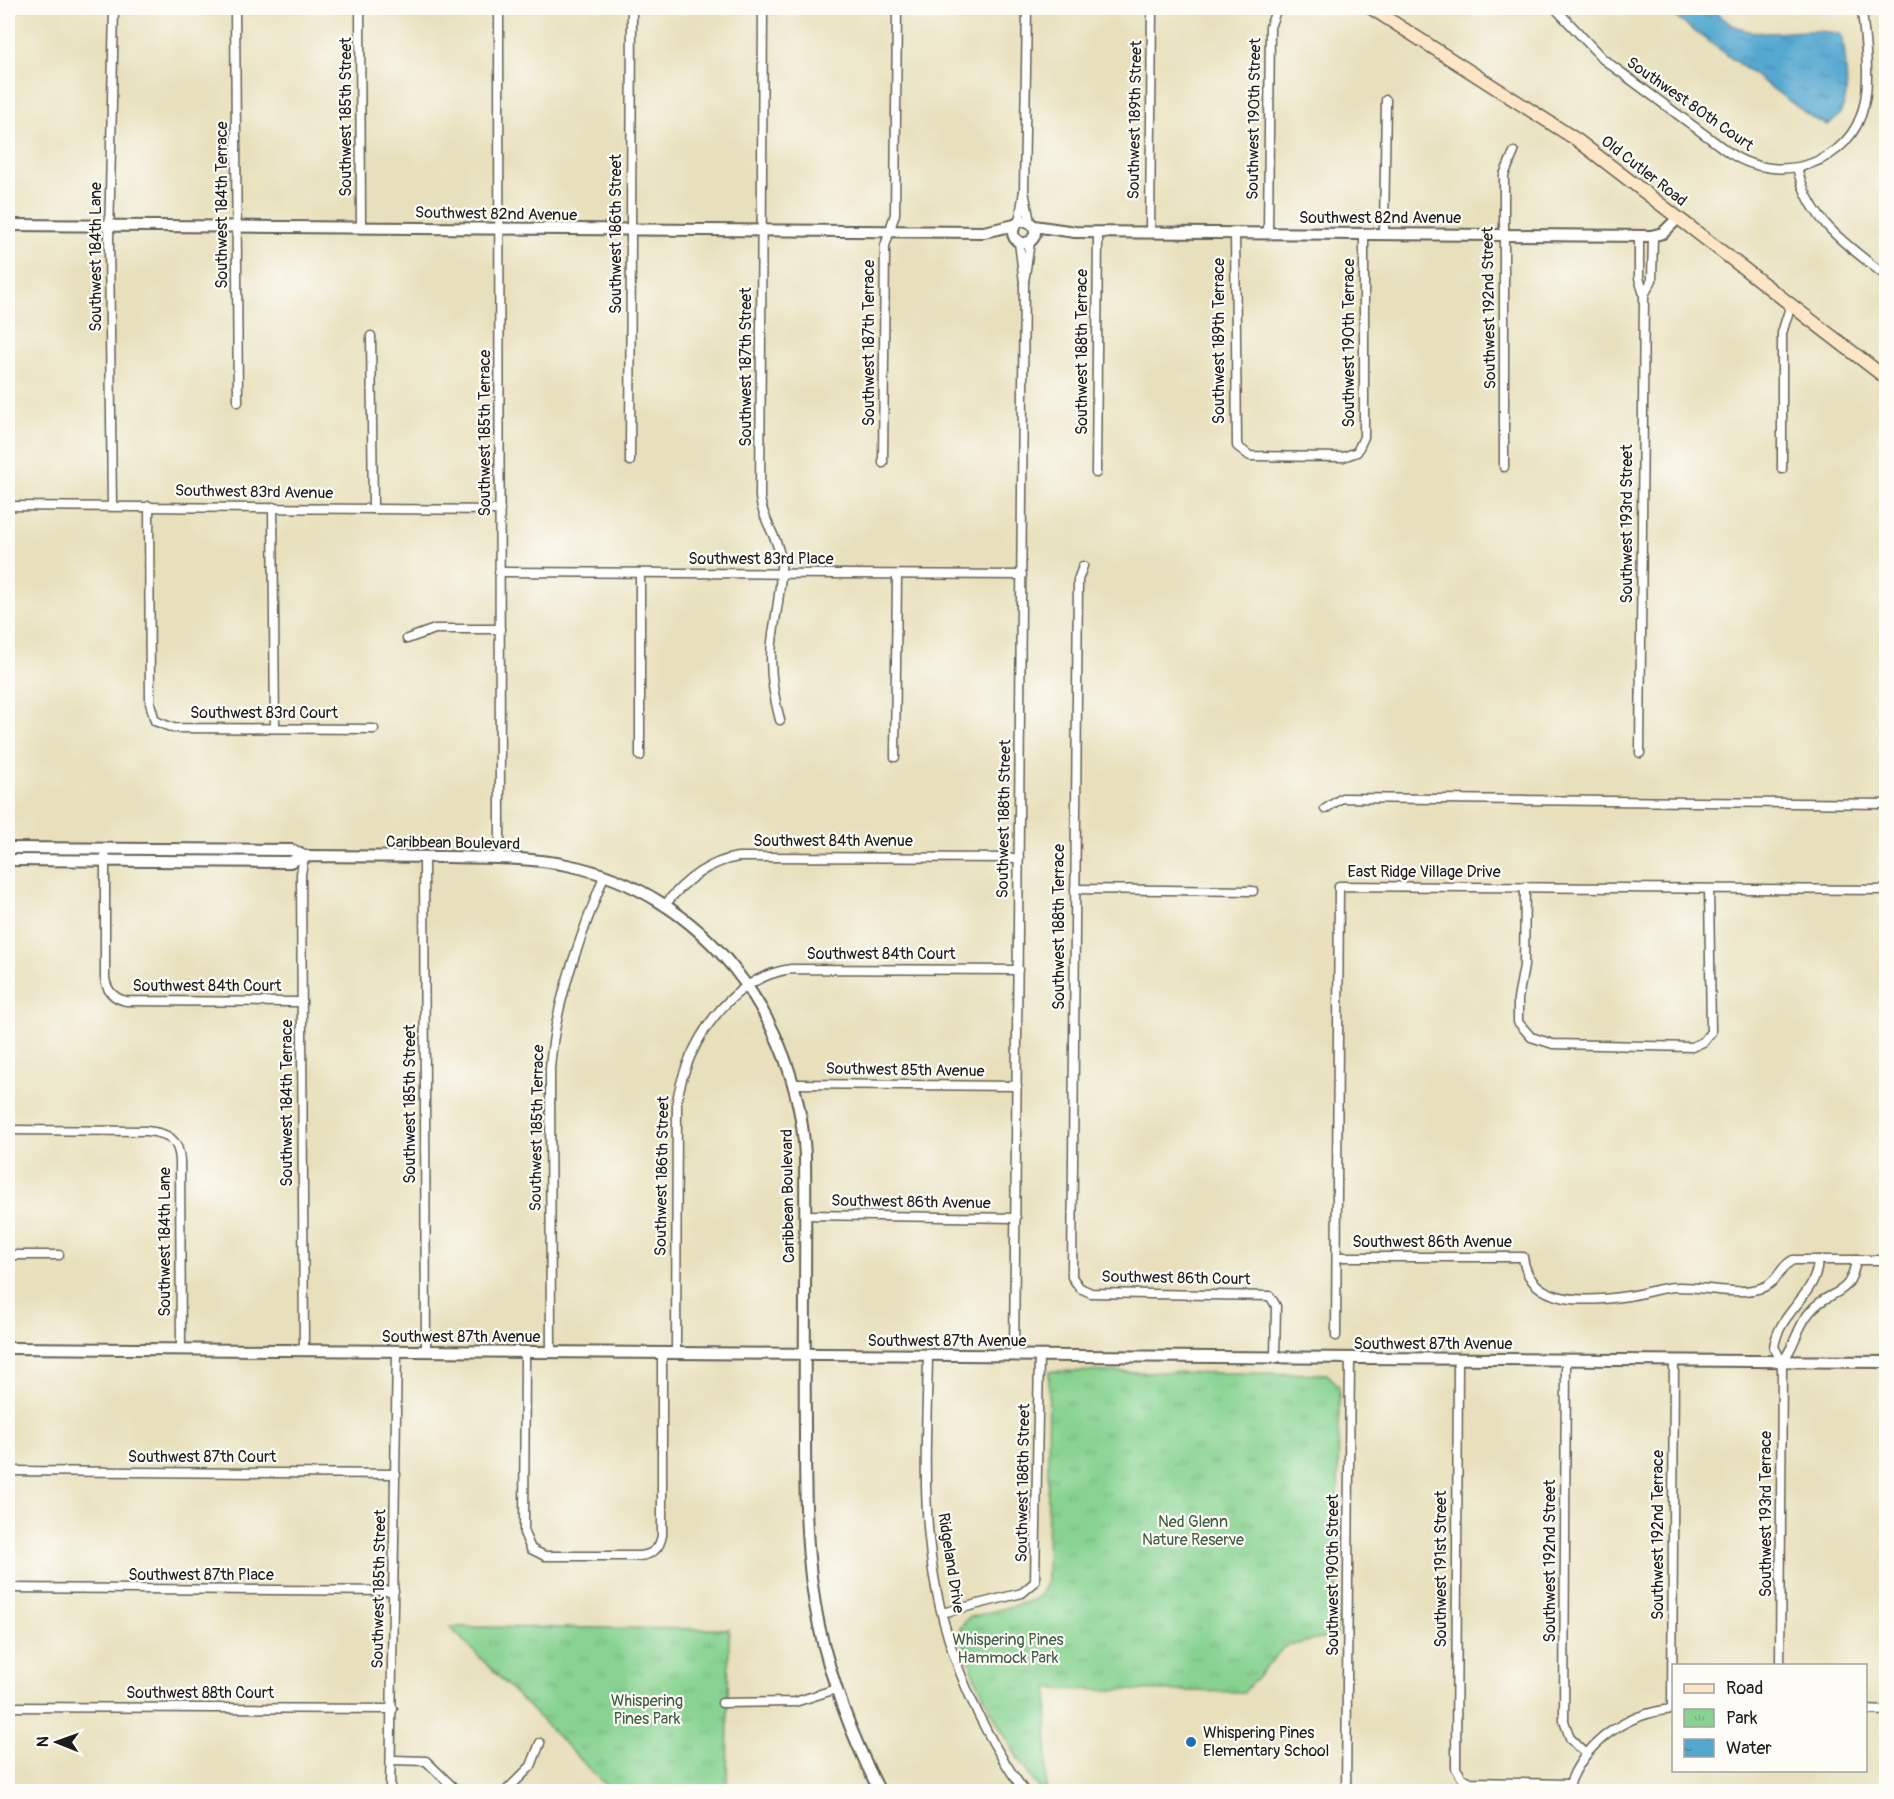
<svg xmlns="http://www.w3.org/2000/svg" width="1894" height="1799" font-family="Pangolin,sans-serif">
<style>
.park{fill:url(#park-tufts);stroke:#527856;stroke-width:1.5}
.water{fill:url(#water-ripples);stroke:#386276;stroke-width:1.5}
.lines{fill:none;stroke-linecap:round;stroke-linejoin:round}
.minor-casing{stroke:#636154;stroke-width:11}
.tertiary-casing{stroke:#636154;stroke-width:14}
.secondary-casing{stroke:#636154;stroke-width:15}
.minor{stroke:#fff;stroke-width:8}
.tertiary{stroke:#fff;stroke-width:10}
.secondary{stroke:#fde5c5;stroke-width:12}
.poi-dot{fill:#1f6fb2;stroke:#fdfcf7;stroke-width:2}
.labels{text-anchor:middle;dominant-baseline:central;stroke-width:4.5;stroke-linejoin:round;paint-order:stroke}
.street-label{font-size:16px;fill:#1c1c1c;stroke:#fdfcf7}
.park-label{font-size:16px;fill:#425c45;stroke:#fdfcf7}
.poi-label{font-size:16px;fill:#1c1c1c;stroke:#fdfcf7;text-anchor:start}
</style>
<defs>
<pattern id="park-tufts" width="24" height="20" patternUnits="userSpaceOnUse" patternTransform="scale(1.5)"><rect width="24" height="20" fill="#88d391"/><path d="M3 7l-1-3M5 7V3M7 7l1-3M15 17l-1-3M17 17v-4M19 17l1-3" fill="none" stroke="#75b57c"/></pattern>
<pattern id="water-ripples" width="26" height="14" patternUnits="userSpaceOnUse" patternTransform="scale(1.5)"><rect width="26" height="14" fill="#54a8d0"/><path d="M2 4q2-2 4 0t4 0M15 11q2-2 4 0t4 0" fill="none" stroke="#4588a8"/></pattern>
</defs>
<rect width="100%" height="100%" fill="#fdfcf7"/>
<filter id="ink" filterUnits="userSpaceOnUse"><feTurbulence type="fractalNoise" baseFrequency=".0167" numOctaves="2"/><feDisplacementMap in="SourceGraphic" scale="12" xChannelSelector="R" yChannelSelector="G"/><feConvolveMatrix kernelMatrix="1 2 1 2 8 2 1 2 1" color-interpolation-filters="sRGB"/></filter>
<filter id="wash" filterUnits="userSpaceOnUse"><feTurbulence type="fractalNoise" baseFrequency=".008" numOctaves="4" result="noise"/><feDisplacementMap in="SourceGraphic" scale="24" xChannelSelector="R" yChannelSelector="G"/><feGaussianBlur stdDeviation="1.35" result="paint"/><feColorMatrix in="noise" values="0 0 0 0 0 0 0 0 0 0 0 0 0 0 0 0 0 1.4 0 .05"/><feComposite in="paint" operator="in"/></filter>
<g filter="url(#wash)">
<rect width="100%" height="100%" fill="#e8e0bc"/>
<g class="park">
<path d="M1049,1371L1327,1374L1339,1386L1337,1635L1284,1647L1244,1692L1048,1689L1046,1791L1041,1792C1011,1751 968,1677 960,1627L968,1618L1031,1601L1040,1595L1047,1581Z"/>
<polygon points="450,1627 729,1629 727,1791 611,1791"/>
</g>
<path class="water" d="M1663,8H1712C1751,52 1792,22 1840,34L1843,38C1845,63 1856,112 1827,125L1814,119Z"/>
</g>
<g filter="url(#ink)">
<g class="lines">
<g class="minor-casing">
<g id="minor">
<polyline points="235,8 238,402"/>
<polyline points="360,8 361,227"/>
<polyline points="499,8 500,858"/>
<path d="M763,8L760,497C762,521 780,539 781,563C782,591 775,615 772,642C769,669 773,694 780,720"/>
<path d="M1555,8L1603,59L1731,154C1779,185 1851,165 1864,105C1871,74 1864,39 1862,8"/>
<path d="M1797,168C1811,223 1845,243 1886,276"/>
<polyline points="1024,191 1030,222"/>
<polyline points="1019,222 1024,191 1027,8"/>
<polyline points="1150,232 1152,8"/>
<polyline points="1235,232 1237,446 1250,456 1343,457 1357,452 1364,437 1364,233"/>
<polyline points="1268,233 1270,27 1277,8"/>
<polyline points="1384,233 1386,100"/>
<polyline points="1639,236 1639,278 1644,295 1640,753"/>
<polyline points="1019,242 1024,282"/>
<polyline points="1644,295 1652,280 1653,236"/>
<polyline points="371,336 373,509"/>
<polyline points="630,461 632,8"/>
<polyline points="883,463 885,246 895,214 897,8"/>
<polyline points="1504,467 1504,175 1514,152"/>
<polyline points="1782,469 1782,333 1791,304"/>
<polyline points="1096,473 1098,232"/>
<polyline points="8,506 500,510"/>
<polyline points="112,506 109,240 114,8"/>
<polyline points="149,506 150,703 155,721 173,728 374,729"/>
<polyline points="273,507 275,728"/>
<polyline points="1083,566 1078,580 1072,1277 1080,1288 1091,1293 1270,1296 1276,1306 1275,1358"/>
<polyline points="499,572 1022,575"/>
<polyline points="640,573 640,756"/>
<polyline points="407,639 435,629 500,629"/>
<polyline points="895,757 897,575"/>
<polyline points="1325,809 1342,798 1886,804"/>
<path d="M105,849V977C106,990 113,998 126,1001L302,1002"/>
<polyline points="424,857 426,1351"/>
<polyline points="1525,887 1524,966 1518,999 1518,1022 1531,1037 1553,1044 1692,1047 1703,1042 1711,1032 1709,889"/>
<polyline points="1075,889 1253,891"/>
<path d="M664,906C683,882 707,862 738,857L1019,858"/>
<polyline points="794,1084 1017,1086"/>
<path d="M8,1130L147,1131C168,1133 179,1139 180,1161L181,1350"/>
<polyline points="805,1215 1016,1218"/>
<polyline points="8,1255 59,1255"/>
<path d="M1337,1257H1523C1529,1307 1589,1302 1628,1296C1645,1294 1660,1287 1677,1287C1705,1286 1738,1297 1764,1287C1778,1282 1780,1266 1793,1260H1886"/>
<polyline points="1336,1336 1339,886 1886,890"/>
<polyline points="304,1351 301,874 304,856"/>
<path d="M525,1352L524,1533L531,1549L545,1556H639C653,1555 660,1548 662,1535V1353"/>
<path d="M551,1352L550,1069C555,1001 580,939 604,876"/>
<path d="M676,1353L677,1101C687,1043 729,978 791,969L1018,970"/>
<path d="M928,1356C927,1416 923,1478 929,1538C937,1629 971,1718 1025,1792"/>
<polyline points="1014,1356 1024,282 1030,242"/>
<polyline points="1458,1359 1456,1768 1462,1778 1471,1782 1569,1784"/>
<polyline points="1566,1360 1564,1721 1570,1738 1586,1754"/>
<path d="M1782,1362C1795,1347 1796,1329 1809,1313C1830,1287 1850,1300 1856,1260"/>
<polyline points="8,1471 396,1474"/>
<polyline points="8,1588 394,1591"/>
<polyline points="942,1613 1022,1593 1035,1582 1039,1356"/>
<path d="M1780,1666L1782,1362L1774,1347C1779,1311 1817,1296 1818,1260"/>
<polyline points="722,1703 795,1702 836,1689"/>
<polyline points="8,1707 393,1709"/>
<polyline points="1672,1709 1674,1361"/>
<polyline points="1866,1710 1886,1711"/>
<polyline points="392,1760 426,1761 458,1792"/>
<polyline points="390,1792 397,1351"/>
<polyline points="505,1792 531,1766 540,1743"/>
<polyline points="1346,1792 1350,1359"/>
<path d="M1567,1792C1581,1744 1625,1713 1674,1709"/>
</g>
</g>
<g class="tertiary-casing">
<g id="tertiary">
<circle cx="1024" cy="232" r="11"/>
<polyline points="8,225 984,232 1015,225"/>
<polyline points="1034,226 1075,232 1651,236 1663,233 1678,218"/>
<polyline points="8,848 292,850 304,856"/>
<path d="M8,860L290,862L304,856C353,856 401,857 450,857C489,858 528,857 567,865C705,893 797,1019 805,1155C806,1246 804,1337 805,1427C805,1494 805,1560 819,1626C832,1684 853,1739 880,1792"/>
<polyline points="8,1348 1886,1362"/>
</g>
</g>
<g class="secondary-casing">
<polyline id="secondary" points="1371,8 1577,140 1886,378"/>
</g>
<use href="#minor" class="minor"/>
<use href="#tertiary" class="tertiary"/>
<use href="#secondary" class="secondary"/>
</g>
</g>
<circle class="poi-dot" cx="1191" cy="1742" r="6"/>
<g class="labels">
<g class="street-label">
<text transform="translate(1690 104) rotate(35)">Southwest 80th Court</text>
<text transform="translate(346 117) rotate(-90)">Southwest 185th Street</text>
<text transform="translate(1254 119) rotate(-89)">Southwest 190th Street</text>
<text transform="translate(1135 120) rotate(-89)">Southwest 189th Street</text>
<text transform="translate(1644 171) rotate(38)">Old Cutler Road</text>
<text transform="translate(222 205) rotate(-90)">Southwest 184th Terrace</text>
<text transform="translate(496 214) rotate(1)">Southwest 82nd Avenue</text>
<text x="1380" y="218">Southwest 82nd Avenue</text>
<text transform="translate(616 234) rotate(-90)">Southwest 186th Street</text>
<text transform="translate(96 257) rotate(-90)">Southwest 184th Lane</text>
<text transform="translate(1489 308) rotate(-91)">Southwest 192nd Street</text>
<text transform="translate(1219 341) rotate(-90)">Southwest 189th Terrace</text>
<text transform="translate(869 343) rotate(-90)">Southwest 187th Terrace</text>
<text transform="translate(1349 343) rotate(-90)">Southwest 190th Terrace</text>
<text transform="translate(1082 352) rotate(-90)">Southwest 188th Terrace</text>
<text transform="translate(746 367) rotate(-90)">Southwest 187th Street</text>
<text transform="translate(485 433) rotate(-90)">Southwest 185th Terrace</text>
<text transform="translate(254 492) rotate(1)">Southwest 83rd Avenue</text>
<text transform="translate(1627 524) rotate(-90)">Southwest 193rd Street</text>
<text x="761" y="559">Southwest 83rd Place</text>
<text x="264" y="713">Southwest 83rd Court</text>
<text transform="translate(1004 819) rotate(-89)">Southwest 188th Street</text>
<text x="833" y="841">Southwest 84th Avenue</text>
<text transform="translate(453 843) rotate(1)">Caribbean Boulevard</text>
<text x="1424" y="872">East Ridge Village Drive</text>
<text transform="translate(1059 927) rotate(-90)">Southwest 188th Terrace</text>
<text x="881" y="954">Southwest 84th Court</text>
<text x="207" y="986">Southwest 84th Court</text>
<text transform="translate(905 1070) rotate(1)">Southwest 85th Avenue</text>
<text transform="translate(287 1103) rotate(-90)">Southwest 184th Terrace</text>
<text transform="translate(410 1104) rotate(-90)">Southwest 185th Street</text>
<text transform="translate(537 1128) rotate(-89)">Southwest 185th Terrace</text>
<text transform="translate(662 1176) rotate(-89)">Southwest 186th Street</text>
<text transform="translate(788 1196) rotate(-91)">Caribbean Boulevard</text>
<text transform="translate(911 1202) rotate(1)">Southwest 86th Avenue</text>
<text transform="translate(165 1242) rotate(-90)">Southwest 184th Lane</text>
<text x="1432" y="1242">Southwest 86th Avenue</text>
<text transform="translate(1176 1278) rotate(1)">Southwest 86th Court</text>
<text x="461" y="1337">Southwest 87th Avenue</text>
<text x="947" y="1341">Southwest 87th Avenue</text>
<text x="1433" y="1344">Southwest 87th Avenue</text>
<text x="202" y="1457">Southwest 87th Court</text>
<text transform="translate(1023 1483) rotate(-89)">Southwest 188th Street</text>
<text transform="translate(1766 1514) rotate(-90)">Southwest 193rd Terrace</text>
<text transform="translate(1658 1535) rotate(-90)">Southwest 192nd Terrace</text>
<text transform="translate(1550 1561) rotate(-90)">Southwest 192nd Street</text>
<text transform="translate(951 1563) rotate(81)">Ridgeland Drive</text>
<text transform="translate(1441 1569) rotate(-90)">Southwest 191st Street</text>
<text x="201" y="1575">Southwest 87th Place</text>
<text transform="translate(1333 1575) rotate(-90)">Southwest 190th Street</text>
<text transform="translate(379 1589) rotate(-89)">Southwest 185th Street</text>
<text x="200" y="1693">Southwest 88th Court</text>
</g>
<g class="park-label">
<text x="1193" y="1522">Ned Glenn<tspan x="1193" dy="18">Nature Reserve</tspan></text>
<text x="1008" y="1640">Whispering Pines<tspan x="1008" dy="18">Hammock Park</tspan></text>
<text x="647" y="1701">Whispering<tspan x="647" dy="18">Pines Park</tspan></text>
</g>
<g class="poi-label">
<text x="1203" y="1733">Whispering Pines<tspan x="1203" dy="18">Elementary School</tspan></text>
</g>
</g>
<rect width="1894" height="1799" fill="none" stroke="#fdfcf7" stroke-width="30"/>
<rect x="1672" y="1664" width="195" height="108" fill="#fdfcf7" stroke="#a3a29f" stroke-width="1.5"/>
<rect x="1684" y="1684" width="30" height="9" fill="#fde5c5" stroke="#a3a29f" stroke-width="1.5"/>
<text x="1726" y="1694" font-size="18" fill="#1c1c1c">Road</text>
<rect x="1684" y="1709" width="30" height="18" fill="url(#park-tufts)" stroke="#a3a29f" stroke-width="1.5"/>
<text x="1726" y="1724" font-size="18" fill="#1c1c1c">Park</text>
<rect x="1684" y="1739" width="30" height="18" fill="url(#water-ripples)" stroke="#a3a29f" stroke-width="1.5"/>
<text x="1726" y="1754" font-size="18" fill="#1c1c1c">Water</text>
<g transform="translate(57 1742) rotate(271)" stroke="#fdfcf7" stroke-width="4.5" paint-order="stroke">
<path d="M0-4.5L10 22L0 15L-10 22Z" fill="#1c1c1c"/>
<text y="-9" font-size="16" font-weight="bold" text-anchor="middle" fill="#1c1c1c">N</text>
</g>
</svg>
